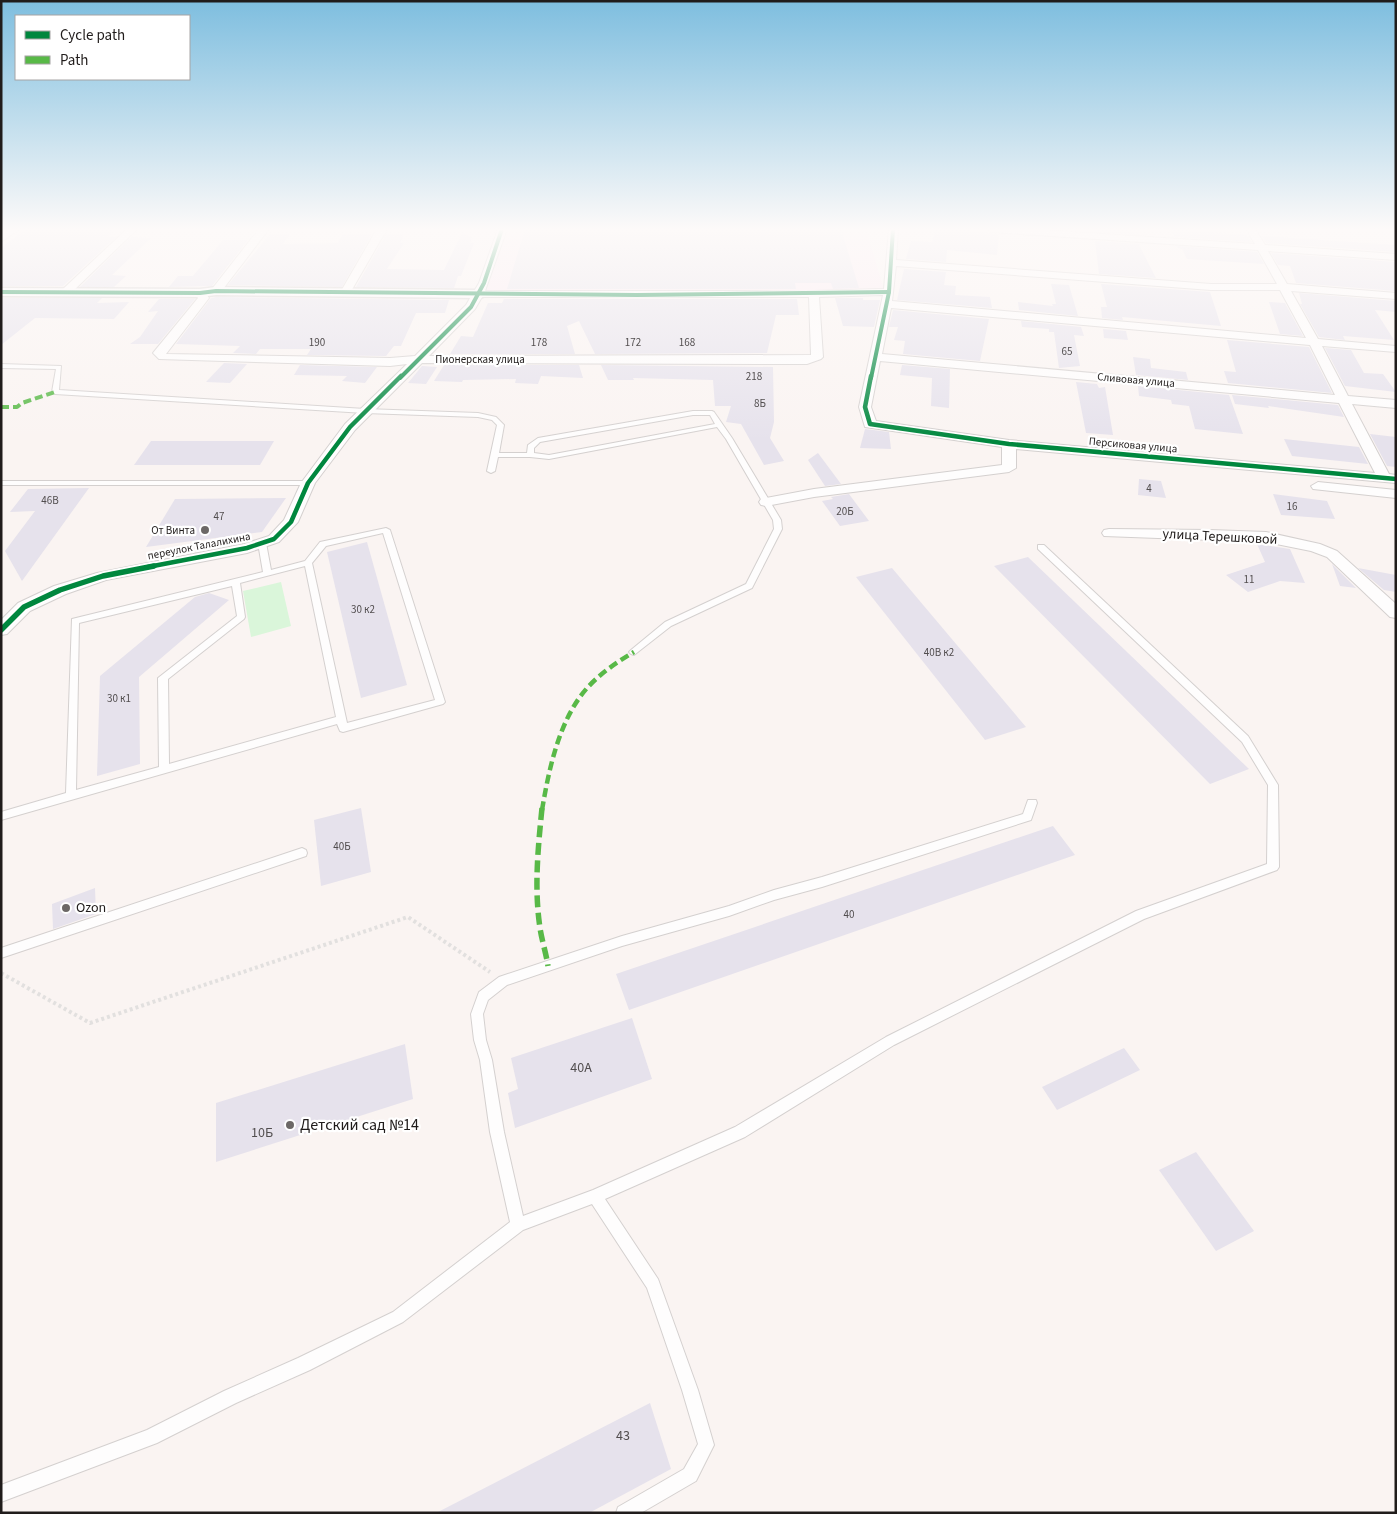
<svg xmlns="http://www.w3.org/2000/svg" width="1397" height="1514" font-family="'Source Sans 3',sans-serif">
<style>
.industrial{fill:#fbebf2}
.green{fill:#daf6da}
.building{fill:#e6e2ec}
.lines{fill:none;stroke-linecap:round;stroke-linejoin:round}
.lane-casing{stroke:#d4d0cf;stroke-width:2}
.street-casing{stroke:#d4d0cf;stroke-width:2}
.secondary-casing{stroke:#d4d0cf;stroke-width:3}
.path{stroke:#e2e0df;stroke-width:4;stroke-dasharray:3 3;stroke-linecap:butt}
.lane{fill:#fefdfd;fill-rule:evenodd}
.street{fill:#fefdfd;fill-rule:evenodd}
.secondary{fill:#fefdfd;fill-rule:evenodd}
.quiet-far2{stroke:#58b947;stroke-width:4;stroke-dasharray:8 4;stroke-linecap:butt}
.quiet-far1{stroke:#58b947;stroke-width:4.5;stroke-dasharray:9 4.5;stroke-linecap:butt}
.quiet{stroke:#58b947;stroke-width:5.5;stroke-dasharray:12 5.5;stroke-linecap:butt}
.cycleway-far2-casing{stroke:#fff;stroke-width:5.5}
.cycleway-far1-casing{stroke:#fff;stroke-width:7}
.cycleway-casing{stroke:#fff;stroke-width:9}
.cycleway-far2{stroke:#00873e;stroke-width:4}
.cycleway-far1{stroke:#00873e;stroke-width:4.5}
.cycleway{stroke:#00873e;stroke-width:5.5}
.poi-dot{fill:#6c6866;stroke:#fff;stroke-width:2}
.labels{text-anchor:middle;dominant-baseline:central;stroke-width:4.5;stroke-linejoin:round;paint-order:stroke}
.number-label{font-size:11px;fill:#524e4f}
.far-street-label{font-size:11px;fill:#201c1b;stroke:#fff}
.far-poi-label{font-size:11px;fill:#201c1b;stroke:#fff;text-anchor:end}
.street-label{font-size:14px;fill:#201c1b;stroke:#fff}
.poi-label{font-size:14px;fill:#201c1b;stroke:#fff;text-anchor:start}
.near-number-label{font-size:14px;fill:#524e4f}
.near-poi-label{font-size:16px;fill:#201c1b;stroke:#fff;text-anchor:start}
</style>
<rect width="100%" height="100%" fill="#faf4f2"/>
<polygon class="industrial" points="508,229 866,229 884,290 486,291"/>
<polygon class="green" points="281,582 291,626 251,637 243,591"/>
<g class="building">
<polygon points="26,229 116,229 108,237 116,237 63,286 1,286 1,248"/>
<polygon points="525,229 841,229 859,288 833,289 831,283 795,283 796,289 507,289"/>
<polygon points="936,229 961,229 999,234 997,255 947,250 946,262 906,259 911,241 932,242"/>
<polygon points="1096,229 1139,229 1140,235 1097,232"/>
<polygon points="1172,229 1247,235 1252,242 1174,237"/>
<polygon points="462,233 472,237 470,243 474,243 461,276 458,276 454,288 356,287 386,234 404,234 400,243 404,243 387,269 444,270"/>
<polygon points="270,234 290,234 283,244 338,243 342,235 372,234 342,287 228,285"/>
<polygon points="1262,236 1396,245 1396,252 1266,243"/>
<polygon points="131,237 151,238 112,275 126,276 114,287 80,287"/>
<polygon points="223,240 248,240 212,286 169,287 178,276 193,276"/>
<polygon points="1095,241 1141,244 1139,245 1156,278 1099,274"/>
<polygon points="1177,246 1257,252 1264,264 1187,259 1182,249 1178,248"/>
<polygon points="1271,253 1396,262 1396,291 1296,283 1290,266 1278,265"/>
<polygon points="904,269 946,272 944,285 956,286 955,295 990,297 992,308 897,300"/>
<polygon points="1051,284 1069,285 1078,316 1019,310 1018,302 1053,306 1052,304 1056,304"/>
<polygon points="1101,284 1210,292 1221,326 1122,317 1123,320 1102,318 1101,307 1107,307"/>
<polygon points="1299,293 1396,301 1396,312 1375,310 1394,340 1343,336 1345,340 1319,337 1300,304 1302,304"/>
<polygon points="1,298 102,298 97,303 129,302 114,319 35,318 1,345"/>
<polygon points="211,298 216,297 449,300 445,313 416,313 401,346 394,346 386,356 307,355 311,349 260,349 256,354 233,353 240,346 176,344"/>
<polygon points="835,298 863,298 863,300 880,300 874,327 843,326"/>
<polygon points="159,299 195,299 158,344 130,344 140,337 158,311 148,312"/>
<polygon points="504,299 797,299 799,315 776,315 767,353 595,354 579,321 567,326 575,354 450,354 461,336 473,337 488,303 502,303"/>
<polygon points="1269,302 1285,303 1303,336 1280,334"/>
<polygon points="893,310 989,319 980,361 903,354 905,341 894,340 898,327 889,327"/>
<polygon points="1021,321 1081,327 1084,336 1074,335 1080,366 1059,368 1054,332 1049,332 1049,329 1022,327"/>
<polygon points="1103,329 1126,331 1128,340 1104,338"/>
<polygon points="1227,340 1309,347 1332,393 1228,383 1224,371 1236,372"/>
<polygon points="1325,348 1351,350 1364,373 1383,374 1396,392 1345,386"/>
<polygon points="1133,357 1150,359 1151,368 1186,372 1188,380 1136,375"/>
<polygon points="224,363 247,364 230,383 206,382"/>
<polygon points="300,365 377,367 365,383 342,381 347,376 294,375"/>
<polygon points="444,365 579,365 583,378 541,376 538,384 515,383 516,379 463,380 462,382 434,381"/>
<polygon points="601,365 773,367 774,422 770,438 784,461 764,465 741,424 726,422 731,406 715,406 713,380 633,378 634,380 608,380"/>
<polygon points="902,365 950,369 949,408 931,406 932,378 900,375"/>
<polygon points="422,366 437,367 426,384 408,383"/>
<polygon points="1076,382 1097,384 1099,388 1105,387 1113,435 1086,433"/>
<polygon points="1138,386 1229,395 1243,434 1195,429 1189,406 1172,404 1171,400 1139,396"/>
<polygon points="1232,395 1338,405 1344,417 1268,406 1269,408 1235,404"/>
<polygon points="865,429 889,432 891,449 860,448"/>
<polygon points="1370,434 1396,437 1396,467 1387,466"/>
<polygon points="1284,439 1359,447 1368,464 1292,456"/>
<polygon points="151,441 274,441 260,465 134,465"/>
<polygon points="818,453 841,484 825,486 808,460"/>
<polygon points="1139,479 1161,481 1166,498 1138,495"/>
<polygon points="89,488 22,581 5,551 35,511 10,512 28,489"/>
<polygon points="849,494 869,521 840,526 822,501 833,499 831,497"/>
<polygon points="1273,494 1327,501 1335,519 1281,515"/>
<polygon points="286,498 262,532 146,547 175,499"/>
<polygon points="367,542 407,685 361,698 327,552"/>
<polygon points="1257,544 1290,549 1305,583 1280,581 1248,592 1226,575 1265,562"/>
<polygon points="1028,557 1249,769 1210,784 994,566"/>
<polygon points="1332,564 1356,588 1340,586"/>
<polygon points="892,568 1026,727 985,740 856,577"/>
<polygon points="1358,568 1396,575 1396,592 1384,590"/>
<polygon points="209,593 229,600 139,677 140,764 97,776 100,676 195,597"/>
<polygon points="361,808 371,872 321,886 314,820"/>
<polygon points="1053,826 1075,855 629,1010 616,974"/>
<polygon points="95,888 96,914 53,929 52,904"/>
<polygon points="632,1018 652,1079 515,1128 508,1093 518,1089 511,1058"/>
<polygon points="405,1044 413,1099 216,1162 216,1103"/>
<polygon points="1124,1048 1140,1070 1057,1110 1042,1087"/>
<polygon points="1196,1152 1254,1231 1216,1251 1159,1170"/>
<polygon points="650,1403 671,1469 589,1513 436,1513"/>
</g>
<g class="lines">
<g class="lane-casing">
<g id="lane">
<path d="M1,364L61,366L59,390L365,409L478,413L496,417L504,425L499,453H527L528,445L538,438L693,411H712L714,412L732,438L781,520L782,529L752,588L671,626L634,655L631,654L629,652L631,650L665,622L746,584L774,529L773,520L726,439L717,427L549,459L530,457H498L495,471L491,473L487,471L497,425L492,420L478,417L365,413L55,394L52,392L56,369L1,368ZM693,415H710L715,424L549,455L534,453V448L540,442Z"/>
<polygon points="1,481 308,481 312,483 308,485 1,485"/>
<path d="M386,528L390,530L445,702L443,704L343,732L340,731L337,724L1,820V812L66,793L72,619L263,572L258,543L259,541H262L266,543L271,570L305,561L320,542ZM383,533L435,700L347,723L312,563L326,546ZM305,566L336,717L169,764L168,679L244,619L245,617L240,583ZM232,586L237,616L158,678L159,767L76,790L79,623Z"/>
<polygon points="1038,545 1044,545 1248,736 1278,785 1279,867 1277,870 1144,919 894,1045 745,1137 605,1199 658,1279 698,1390 714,1445 696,1481 641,1513 616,1513 618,1507 684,1469 698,1444 682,1390 647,1288 592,1204 523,1230 403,1322 310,1370 236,1403 157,1443 1,1502 1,1485 147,1430 224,1391 298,1358 393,1312 510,1222 490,1132 480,1060 474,1040 471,1014 479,992 499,977 622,936 729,906 774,890 822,877 1023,814 1028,800 1036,800 1037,803 1031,820 822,887 774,900 729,916 622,946 507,985 488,1000 483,1014 486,1040 492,1060 504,1132 523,1216 593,1190 735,1127 886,1037 1136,911 1267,864 1268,785 1242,742 1038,549"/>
<polygon points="302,848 306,850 307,853 306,856 1,958 1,948"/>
</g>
</g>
<g class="street-casing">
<g id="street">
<polygon points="9,229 20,229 1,242 1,234"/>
<polygon points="127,229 137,229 71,293 63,293 62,291 63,289"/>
<polygon points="259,229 269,229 220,293 212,293 211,291 212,289"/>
<polygon points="377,229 387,229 350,293 349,295 341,295 340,293"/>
<path d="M498,229H507L485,291H814L884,289L889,229H898L896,260L1211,284H1277L1258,250L992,232L987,229H1027L1255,244L1246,229H1255L1265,245L1396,254V260L1268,251L1287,284L1396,293V299L1291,291L1318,339L1396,346V352L1322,346L1348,396L1396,400V408L1352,404L1389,474L1396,475V483L1016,449V468L1009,472L814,497L766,506L761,505L759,502L761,499L814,489L1002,465V447L865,427L859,407L883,295L819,297L823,357L821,359L807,364L422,363L355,430L315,483L298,522L279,542L247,553L106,580L66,594L30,611L7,634L1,635V620L18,603L54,586L97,573L244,544L269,536L284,520L301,483L345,424L407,364L390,366L159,359L153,353L198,298L195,293L196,291H204L209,298L166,354L390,358L415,356L466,305L479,283ZM896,266L1211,290H1280L1306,338L892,301ZM482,297H809L811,355L429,356L475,309ZM891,308L1310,345L1335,395L882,354ZM880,361L1339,403L1375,473L1009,440L876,421L871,407Z"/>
<polygon points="1318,482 1396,490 1396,498 1313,489 1311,486"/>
<polygon points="1109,529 1210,530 1266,532 1320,544 1337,551 1396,604 1396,618 1390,617 1327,557 1311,551 1266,542 1104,536 1102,533 1104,530"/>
</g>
</g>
<g class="secondary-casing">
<polygon id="secondary" points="216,287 478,290 483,291 485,294 483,297 478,298 216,295 200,297 1,296 1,288 200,289"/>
</g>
<polyline class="path" points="1,973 90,1023 408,917 490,972"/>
<use href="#lane" class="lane"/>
<use href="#street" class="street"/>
<use href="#secondary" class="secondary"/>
<polyline class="quiet-far2" points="1,407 17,407 22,403 55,392"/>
<path class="quiet-far1" d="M542,810C549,769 559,719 588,687C601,673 617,662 634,652"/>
<path class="quiet" d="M542,808C538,848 534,888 540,928C542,941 546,953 548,966"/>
<g class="cycleway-far2-casing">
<g id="cycleway-far2">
<polyline points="1,292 200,293 216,291 637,295 889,292"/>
<polyline points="400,378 471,307 484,283 502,229"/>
<polyline points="871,378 889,292 893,229"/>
</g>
</g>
<g class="cycleway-far1-casing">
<g id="cycleway-far1">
<polyline points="871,376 865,407 870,424 1009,444 1396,479"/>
<polyline points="148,567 247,548 274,539 291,522 308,483 350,427 401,376"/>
</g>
</g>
<g class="cycleway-casing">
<polyline id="cycleway" points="1,630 24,607 60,590 103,576 154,566"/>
</g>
<use href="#cycleway-far2" class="cycleway-far2"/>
<use href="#cycleway-far1" class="cycleway-far1"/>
<use href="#cycleway" class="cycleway"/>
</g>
<linearGradient id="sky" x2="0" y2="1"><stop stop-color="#7ebedf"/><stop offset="0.52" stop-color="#fdfaf9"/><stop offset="1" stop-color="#fdfaf9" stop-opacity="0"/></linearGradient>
<rect width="1397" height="441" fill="url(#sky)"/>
<g class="poi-dot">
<circle cx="205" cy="530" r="5"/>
<circle cx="66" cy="908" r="5"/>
<circle cx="290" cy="1125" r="5"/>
</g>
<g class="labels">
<g class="number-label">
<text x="317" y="342">190</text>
<text x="539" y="342">178</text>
<text x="633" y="342">172</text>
<text x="687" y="342">168</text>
<text x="1067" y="351">65</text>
<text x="754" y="376">218</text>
<text x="760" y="403">8Б</text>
<text x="1149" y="488">4</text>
<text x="50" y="500">46В</text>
<text x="1292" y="506">16</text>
<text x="845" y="511">20Б</text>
<text x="219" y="516">47</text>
<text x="1249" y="579">11</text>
<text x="363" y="609">30 к2</text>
<text x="939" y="652">40В к2</text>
<text x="119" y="698">30 к1</text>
<text x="342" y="846">40Б</text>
<text x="849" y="914">40</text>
</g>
<g class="far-street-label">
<text x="480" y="359">Пионерская улица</text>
<text transform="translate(1136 380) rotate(5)">Сливовая улица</text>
<text transform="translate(1133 445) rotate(5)">Персиковая улица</text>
<text transform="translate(199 546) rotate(-11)">переулок Талалихина</text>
</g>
<g class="far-poi-label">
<text x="195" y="530">От Винта</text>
</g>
<g class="street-label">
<text transform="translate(1220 537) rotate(3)">улица Терешковой</text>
</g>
<g class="poi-label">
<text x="76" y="908">Ozon</text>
</g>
<g class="near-number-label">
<text x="581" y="1068">40А</text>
<text x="262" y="1133">10Б</text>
<text x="623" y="1436">43</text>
</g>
<g class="near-poi-label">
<text x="300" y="1125">Детский сад №14</text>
</g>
</g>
<rect width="1397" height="1514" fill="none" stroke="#201c1b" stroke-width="5"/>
<rect x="15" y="15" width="175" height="65" fill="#ffffff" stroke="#a6a4a4"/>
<rect x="25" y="31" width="25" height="8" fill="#00873e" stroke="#a6a4a4"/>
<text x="60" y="40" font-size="15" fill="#201c1b">Cycle path</text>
<rect x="25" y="56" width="25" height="8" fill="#58b947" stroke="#a6a4a4"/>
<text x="60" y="65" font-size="15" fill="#201c1b">Path</text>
</svg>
